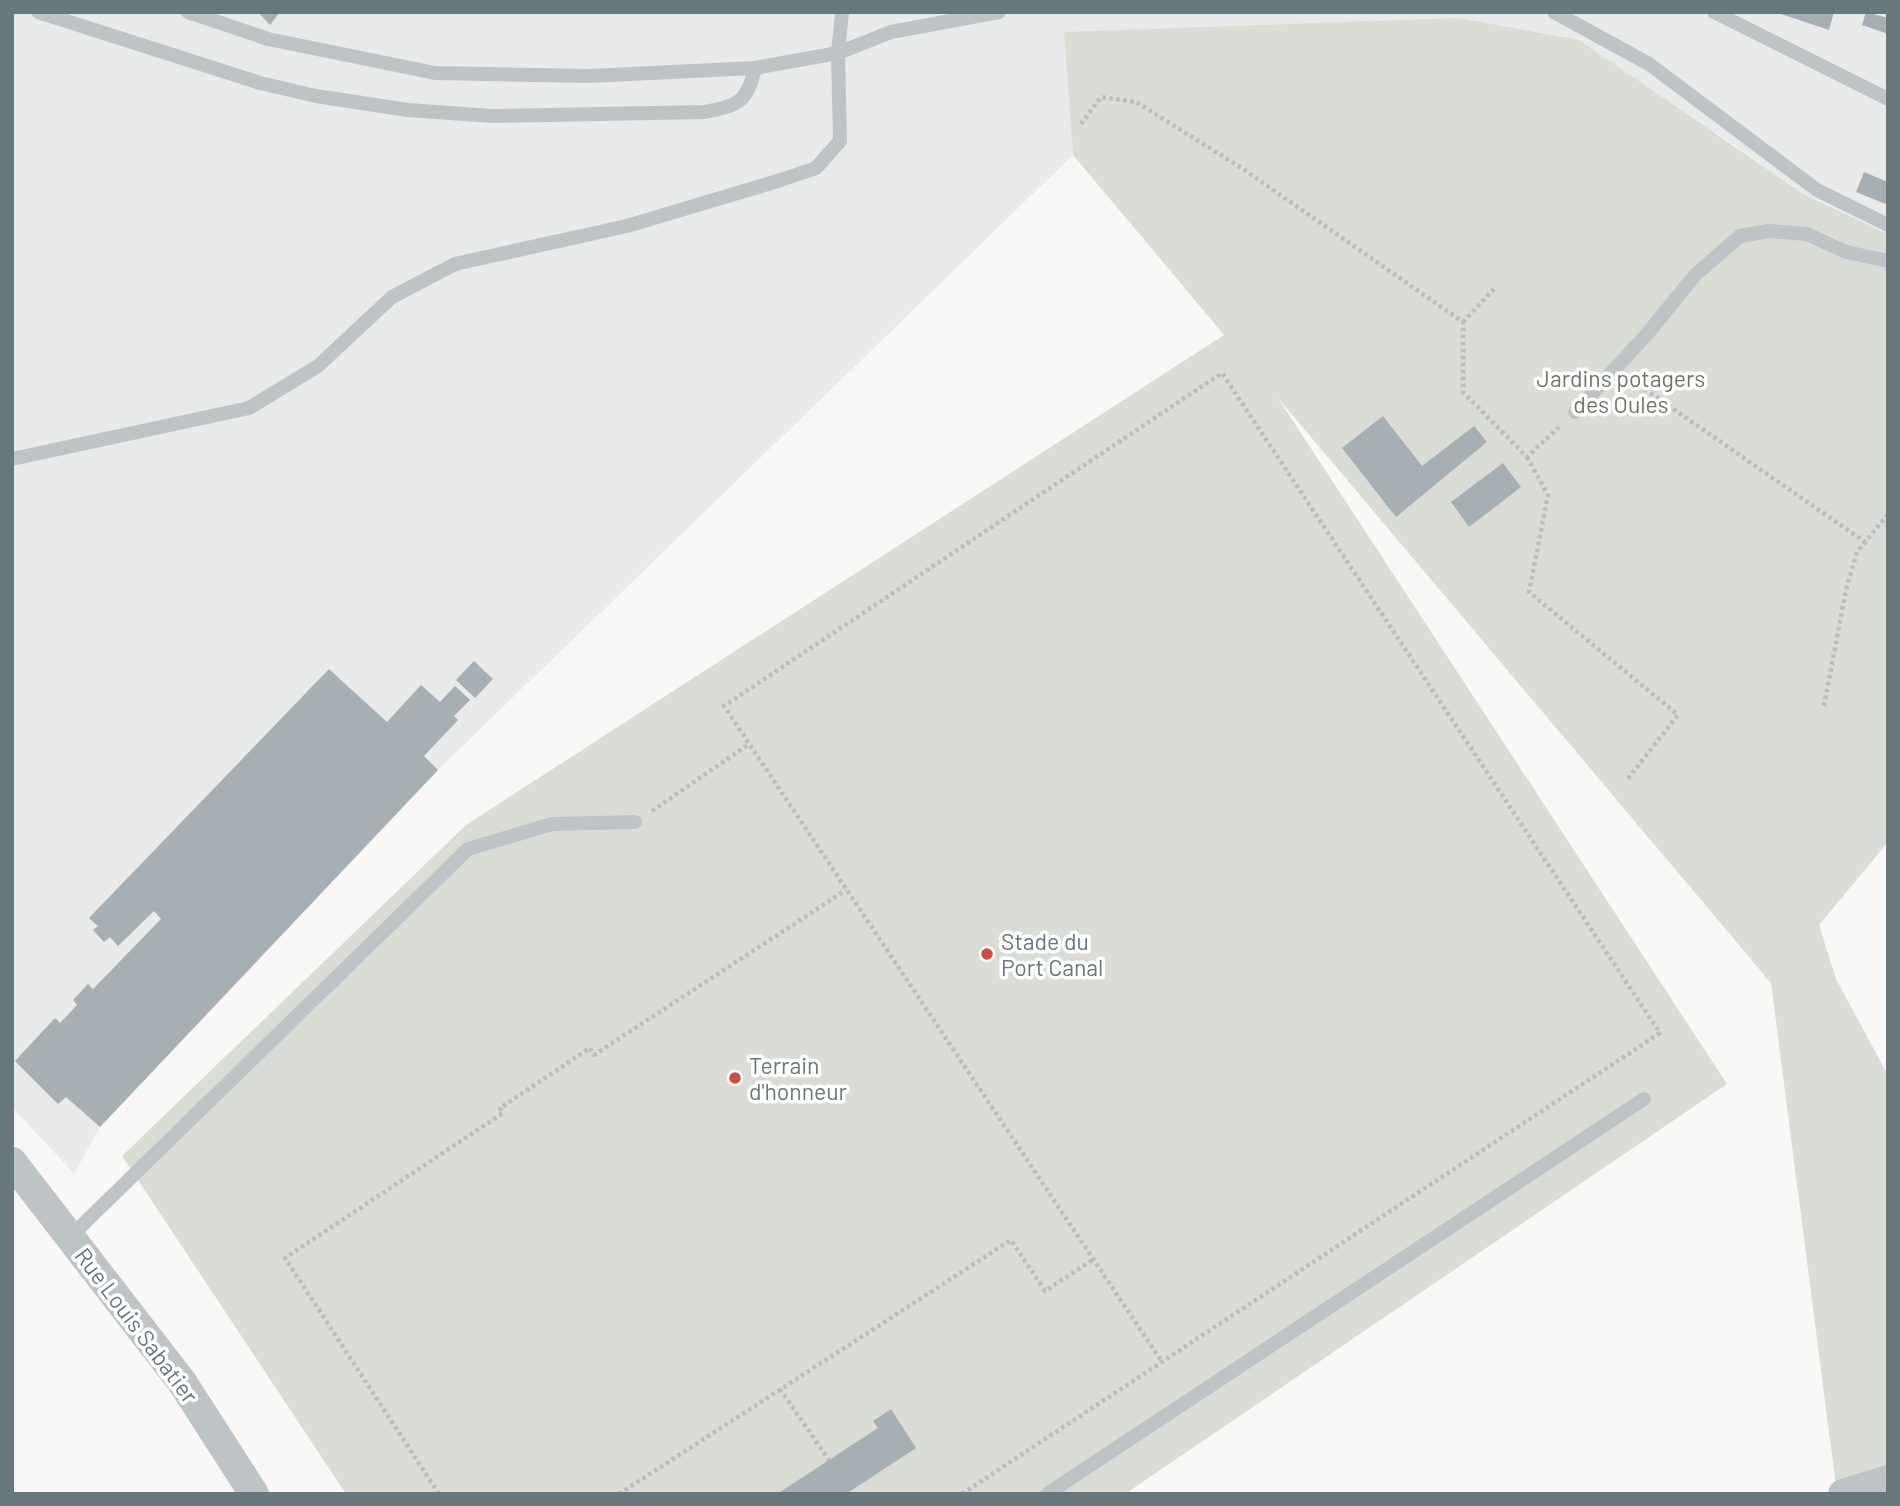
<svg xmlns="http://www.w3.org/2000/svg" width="1900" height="1506" font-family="Barlow,sans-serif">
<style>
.built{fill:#e9eaea}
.green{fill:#daddd6}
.building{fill:#a6afb3}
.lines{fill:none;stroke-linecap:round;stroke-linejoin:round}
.path{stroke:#b9bdbe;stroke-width:4.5;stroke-dasharray:3.5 3.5;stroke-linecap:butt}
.service{stroke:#bec4c6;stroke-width:14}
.minor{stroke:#bec4c6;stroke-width:30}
.poi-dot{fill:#d04c3f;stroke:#fff;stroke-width:2.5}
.labels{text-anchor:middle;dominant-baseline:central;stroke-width:7;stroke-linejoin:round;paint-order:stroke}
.park-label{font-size:23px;fill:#6b7765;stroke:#fff}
.poi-label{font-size:23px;fill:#66787e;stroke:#fff;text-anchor:start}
.street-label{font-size:23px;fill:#66787e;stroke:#fff}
</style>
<rect width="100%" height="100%" fill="#f9f8f7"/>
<polygon class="built" points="12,12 1888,12 1888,234 1805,195 1715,132 1064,32 1073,155 438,770 100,1127 74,1174 12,1107"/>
<polygon class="green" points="1458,18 1579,40 1805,195 1888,234 1888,842 1819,925 1836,979 1888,1075 1888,1480 1837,1494 1771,983 1278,398 1727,1084 1125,1494 346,1494 122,1156 466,825 1224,335 1073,155 1064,32"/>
<g class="building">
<polygon points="258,12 280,12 270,25"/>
<polygon points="1775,12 1834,12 1829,30"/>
<polygon points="1866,12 1888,18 1888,34 1862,25"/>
<polygon points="1864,172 1888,182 1888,205 1856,192"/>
<polygon points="1383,416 1422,466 1474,426 1487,442 1396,517 1342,448"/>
<polygon points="1503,463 1521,487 1469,527 1451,502"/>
<polygon points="474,661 493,679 475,698 456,680"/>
<polygon points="329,669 387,722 421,685 440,702 455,686 470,700 454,716 458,720 424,756 438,770 100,1127 66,1097 58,1104 15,1061 55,1018 60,1023 77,1005 73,1000 88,984 93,989 161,919 154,911 118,946 110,937 104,942 93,930 98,926 89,918"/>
<polygon points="891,1409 916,1448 846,1494 777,1494 878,1428 873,1421"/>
</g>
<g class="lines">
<g class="path">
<polyline points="1081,124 1101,97 1136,102 1240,167 1463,322 1463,392 1527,457 1559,427"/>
<polyline points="1463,322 1494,289"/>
<polyline points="1633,381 1865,542"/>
<polyline points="1527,457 1548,495 1529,592 1678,715 1626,781"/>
<polyline points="1824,706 1846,590 1857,552 1888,514"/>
<polyline points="652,811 749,744"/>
<polyline points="780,1389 829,1460"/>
<polyline points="439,1494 285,1258 503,1113 500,1108 590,1048 594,1055 846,890"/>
<polyline points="619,1494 1011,1240 1045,1291 1094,1259"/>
<polyline points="962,1494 1660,1033 1222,373 724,706 1162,1362"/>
</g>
<g class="service">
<path d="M38,12L260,83L316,96L408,110L492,116L705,112C738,105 747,103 755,68"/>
<polyline points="188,12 268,39 435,73 589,76 755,68 838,53 891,32 999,12"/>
<polyline points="1554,12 1649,64 1817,190 1888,225"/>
<polyline points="1714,12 1888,99"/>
<polyline points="1575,412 1648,333 1695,275 1740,236 1769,231 1807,234 1846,252 1888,261"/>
<polyline points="12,459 249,408 318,366 392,297 455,264 627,226 781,180 816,168 840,141 838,53 842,12"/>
<polyline points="70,1237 468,849 552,824 635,822"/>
<polyline points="1047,1494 1644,1099"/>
</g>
<g class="minor">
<polyline points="12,1162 182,1382 254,1494"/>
<polyline points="1843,1494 1888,1480"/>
</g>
</g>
<g class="poi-dot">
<circle cx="987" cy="954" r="7"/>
<circle cx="735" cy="1078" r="7"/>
</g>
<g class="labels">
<g class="park-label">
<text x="1621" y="378">Jardins potagers<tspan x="1621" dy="26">des Oules</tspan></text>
</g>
<g class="poi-label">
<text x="1001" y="941">Stade du<tspan x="1001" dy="26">Port Canal</tspan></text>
<text x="749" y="1065">Terrain<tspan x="749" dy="26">d'honneur</tspan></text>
</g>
<g class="street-label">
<text transform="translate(137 1325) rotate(53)">Rue Louis Sabatier</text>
</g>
</g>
<rect width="1900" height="1506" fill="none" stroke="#66787e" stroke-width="28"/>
</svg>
